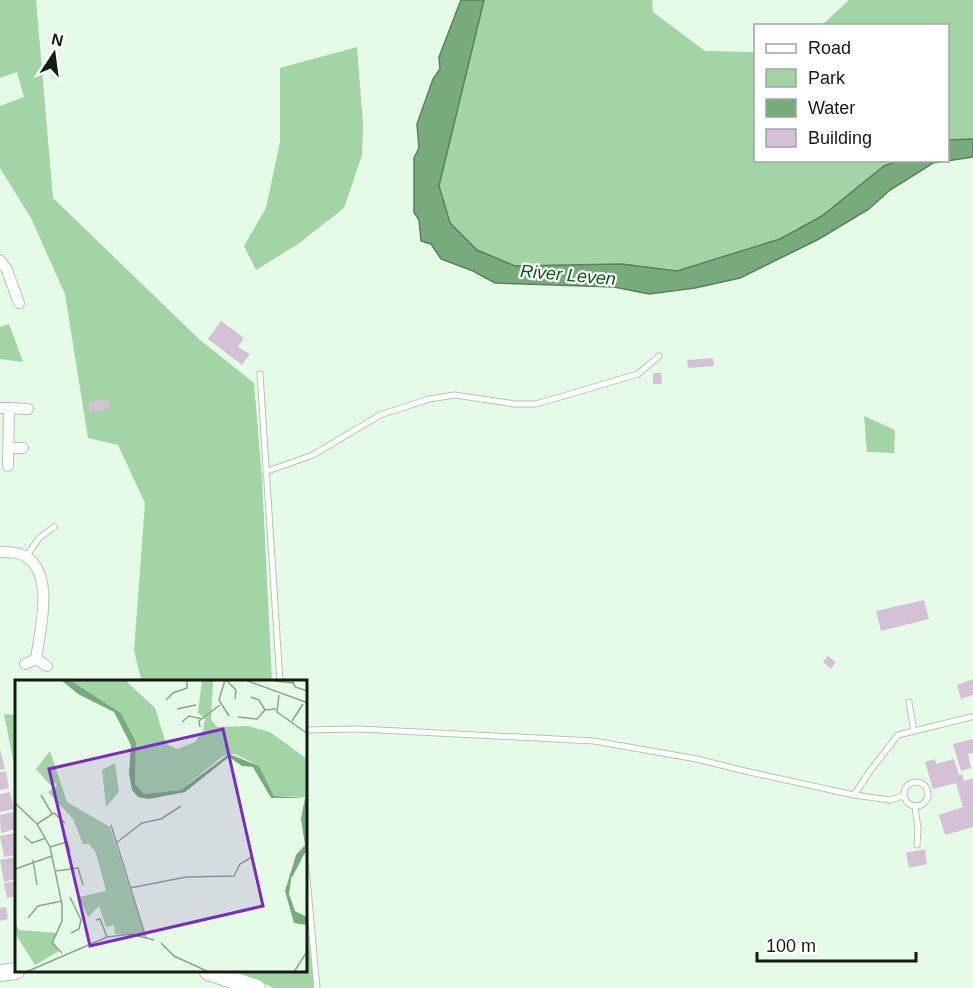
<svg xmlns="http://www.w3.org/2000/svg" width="973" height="988" font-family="Helvetica,sans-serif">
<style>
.green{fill:#a2d4a6}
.water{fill:#77ab7c;stroke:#59805d;stroke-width:1.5}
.building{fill:#d4c1d6}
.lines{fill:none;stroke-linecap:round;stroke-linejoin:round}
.service-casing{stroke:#b2c6b3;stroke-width:7}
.minor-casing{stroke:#b2c6b3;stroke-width:12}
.primary-casing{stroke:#b2c6b3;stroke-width:18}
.service{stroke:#fff;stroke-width:5}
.minor{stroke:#fff;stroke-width:10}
.primary{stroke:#fff;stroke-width:16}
.labels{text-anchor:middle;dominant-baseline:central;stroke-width:4.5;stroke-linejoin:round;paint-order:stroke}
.water-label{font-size:18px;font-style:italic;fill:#06581c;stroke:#fff}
.inset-river{fill:none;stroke:#77ab7c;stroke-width:3}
.inset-road{fill:none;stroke:#92a193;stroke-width:1.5}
.view{fill:#7b2cbf;fill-opacity:0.15;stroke:#7b2cbf;stroke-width:3}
.inset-edge{fill:none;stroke:#141b14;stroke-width:3}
</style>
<rect width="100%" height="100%" fill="#e6fbe7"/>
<g class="green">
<polygon points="0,0 36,0 53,198 200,340 254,383 262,478 272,682 142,682 134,651 145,503 118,445 88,438 65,294 31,218 0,168 0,106 24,97 17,72 0,78"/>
<polygon points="484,0 652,0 653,12 705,51 755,52 756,160 898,161 884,166 822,216 780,239 677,271 622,264 515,266 477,250 450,223 439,186"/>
<polygon points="849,0 973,0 973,139 948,140 948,26 821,26"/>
<polygon points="357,47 363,125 362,155 344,208 298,244 256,270 244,246 266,208 280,142 280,68"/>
<polygon points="9,324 23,362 0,359 0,327"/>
<polygon points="864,416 895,430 894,453 867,452"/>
<polygon points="4,714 16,715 16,774"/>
<polygon points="306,918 313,976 313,988 274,988 251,977 234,972 306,972"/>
</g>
<polygon class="water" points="461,0 484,0 439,186 450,223 477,250 515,266 622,264 677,271 780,239 822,216 884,166 898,161 948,160 948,140 973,139 973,157 933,163 890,190 869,209 819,239 740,278 695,288 649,294 614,287 495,283 473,271 441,259 431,244 421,241 419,220 414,212 414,158 419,148 417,124 433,79 440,69 439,57"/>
<g class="building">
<polygon points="221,321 244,338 238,347 250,354 242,365 208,339"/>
<polygon points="713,358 714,366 688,368 687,360"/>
<polygon points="653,373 661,373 662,384 653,384"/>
<polygon points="108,399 109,409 90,412 89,402"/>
<polygon points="924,600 929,619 881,631 876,611"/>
<polygon points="828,656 836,662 831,669 823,662"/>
<polygon points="973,679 973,695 961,699 957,685"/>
<polygon points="973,739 973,753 968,754 971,768 961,771 953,744"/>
<polygon points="0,748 5,769 0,770"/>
<polygon points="935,759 936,764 954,759 959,775 962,774 964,781 973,778 973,827 945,835 939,815 963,807 956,783 933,789 925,762"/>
<polygon points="6,771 9,788 0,790 0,772"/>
<polygon points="10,792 14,809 0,812 0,794"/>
<polygon points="13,812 16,829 1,833 0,815"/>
<polygon points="15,833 16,855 4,857 0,836"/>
<polygon points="925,849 927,864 909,868 906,853"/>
<polygon points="15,857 16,879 4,882 0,860"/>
<polygon points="16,881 16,896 7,898 4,883"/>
<polygon points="6,907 8,919 0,921 0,908"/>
</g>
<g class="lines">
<g class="service-casing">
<g id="service">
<polyline points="260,374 280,682"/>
<polyline points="265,472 313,455 380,415 429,399 455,395 515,404 536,404 638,374 659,356"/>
<polyline points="26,557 39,538 54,527"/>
<polyline points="909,702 914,731"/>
<polyline points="306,730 359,729 594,741 697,759 745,771 854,795 870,771 898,735 971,717"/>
<circle cx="916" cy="794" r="12"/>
<polyline points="854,795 890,800 903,796"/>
<polyline points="915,807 918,829 917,845"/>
<polyline points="306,867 317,988"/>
</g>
</g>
<g class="minor-casing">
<g id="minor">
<polyline points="0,260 7,270 19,303"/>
<polyline points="0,408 9,408 8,466"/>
<polyline points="9,408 28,409"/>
<polyline points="9,448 23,448"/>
<path d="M0,552C7,552 17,552 23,555C56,571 40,630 36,659"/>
<polyline points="25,664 36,659 47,666"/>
</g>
</g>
<g class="primary-casing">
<g id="primary">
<polyline points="208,972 257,988"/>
<polyline points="0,973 16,971"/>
</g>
</g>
<use href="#service" class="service"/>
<use href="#minor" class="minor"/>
<use href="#primary" class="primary"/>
</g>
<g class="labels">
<g class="water-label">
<text transform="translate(568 275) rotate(5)">River Leven</text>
</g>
</g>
<g transform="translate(15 680)">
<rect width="292" height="292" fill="#e6fbe7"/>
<path d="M55,0H110L140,28L151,64L162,69L180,62L188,51L190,38L183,33L187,0H198L196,40L202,47L233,46L255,52L292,79V117L259,116L244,86L220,74L208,76L166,110L129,114L120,104L121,62L106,33ZM35,71L52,122L95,147L130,256L100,254L99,245L91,247L84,226L73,237L64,217L91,211L81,173L74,164H68L58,139L33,112L42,106L40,102L35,105L21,89ZM100,83L104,112L91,127L87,90ZM0,243L4,250L43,253L38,261L44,271L20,285L0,253Z" fill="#a2d4a6"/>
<path d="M46,0H55L106,33L121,62L120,104L129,114L166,110L214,74L244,86L259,116L292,118V170L277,193L274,214L280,231L292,237V245L279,243L270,211L281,175L290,165L286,139L290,118H256L238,87L227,86L214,77L170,112L134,119L123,117L117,110L114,94L116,65L99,32L63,14Z" fill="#77ab7c"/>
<path class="inset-river" d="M276,196L285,179"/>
<path class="inset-road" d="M210,0L204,20L214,36M211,0L221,10L220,19M230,0L293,23M277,0L280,7L293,11M260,1L278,3M264,15L262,32L293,54M236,17L244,20L250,30M151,20L158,13L172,8V0M162,29L181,25M223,37L242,39L250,30L261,29M277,41L288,24M167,42L174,36L187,39M185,47L184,41L205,25M26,115L37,134M0,123L22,144L35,167L47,224V241L37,263L47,273M22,144L39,133L50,143M96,145L131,258M9,156L17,163L31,158M101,163L127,143L146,139L166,126M35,167L52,162L55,172M18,180L22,205M0,189L37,176M41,191L63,188L68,205M115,208L171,197L219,196L225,184L237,177M55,217L66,240L64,249L56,253M13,238L23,226L47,221M81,240L85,239L92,257M146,263L159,276L194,292M11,292L92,257L116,254L139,260M279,292L293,270"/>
<path class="view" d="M208,49L248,226L75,266L34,89Z"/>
<rect width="292" height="292" class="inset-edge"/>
</g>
<rect x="754" y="24" width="195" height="138" fill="#ffffff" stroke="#a1a4a1" stroke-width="1.5"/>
<rect x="766" y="44" width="30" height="9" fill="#ffffff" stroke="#a1a4a1" stroke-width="1.5"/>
<text x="808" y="54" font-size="18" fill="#141b14">Road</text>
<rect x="766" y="69" width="30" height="18" fill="#a2d4a6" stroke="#a1a4a1" stroke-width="1.5"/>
<text x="808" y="84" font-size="18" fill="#141b14">Park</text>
<rect x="766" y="99" width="30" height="18" fill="#77ab7c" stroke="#a1a4a1" stroke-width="1.5"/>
<text x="808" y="114" font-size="18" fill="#141b14">Water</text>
<rect x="766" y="129" width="30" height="18" fill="#d4c1d6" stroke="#a1a4a1" stroke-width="1.5"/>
<text x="808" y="144" font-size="18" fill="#141b14">Building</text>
<g transform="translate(54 54) rotate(13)" stroke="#ffffff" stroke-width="4.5" paint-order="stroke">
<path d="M0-4.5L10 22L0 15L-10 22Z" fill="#141b14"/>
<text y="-9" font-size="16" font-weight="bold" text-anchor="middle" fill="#141b14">N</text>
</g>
<path d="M757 952v9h159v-9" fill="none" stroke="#141b14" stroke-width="3"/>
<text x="766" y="952" font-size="18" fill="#141b14" stroke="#ffffff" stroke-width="4.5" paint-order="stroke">100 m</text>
</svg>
